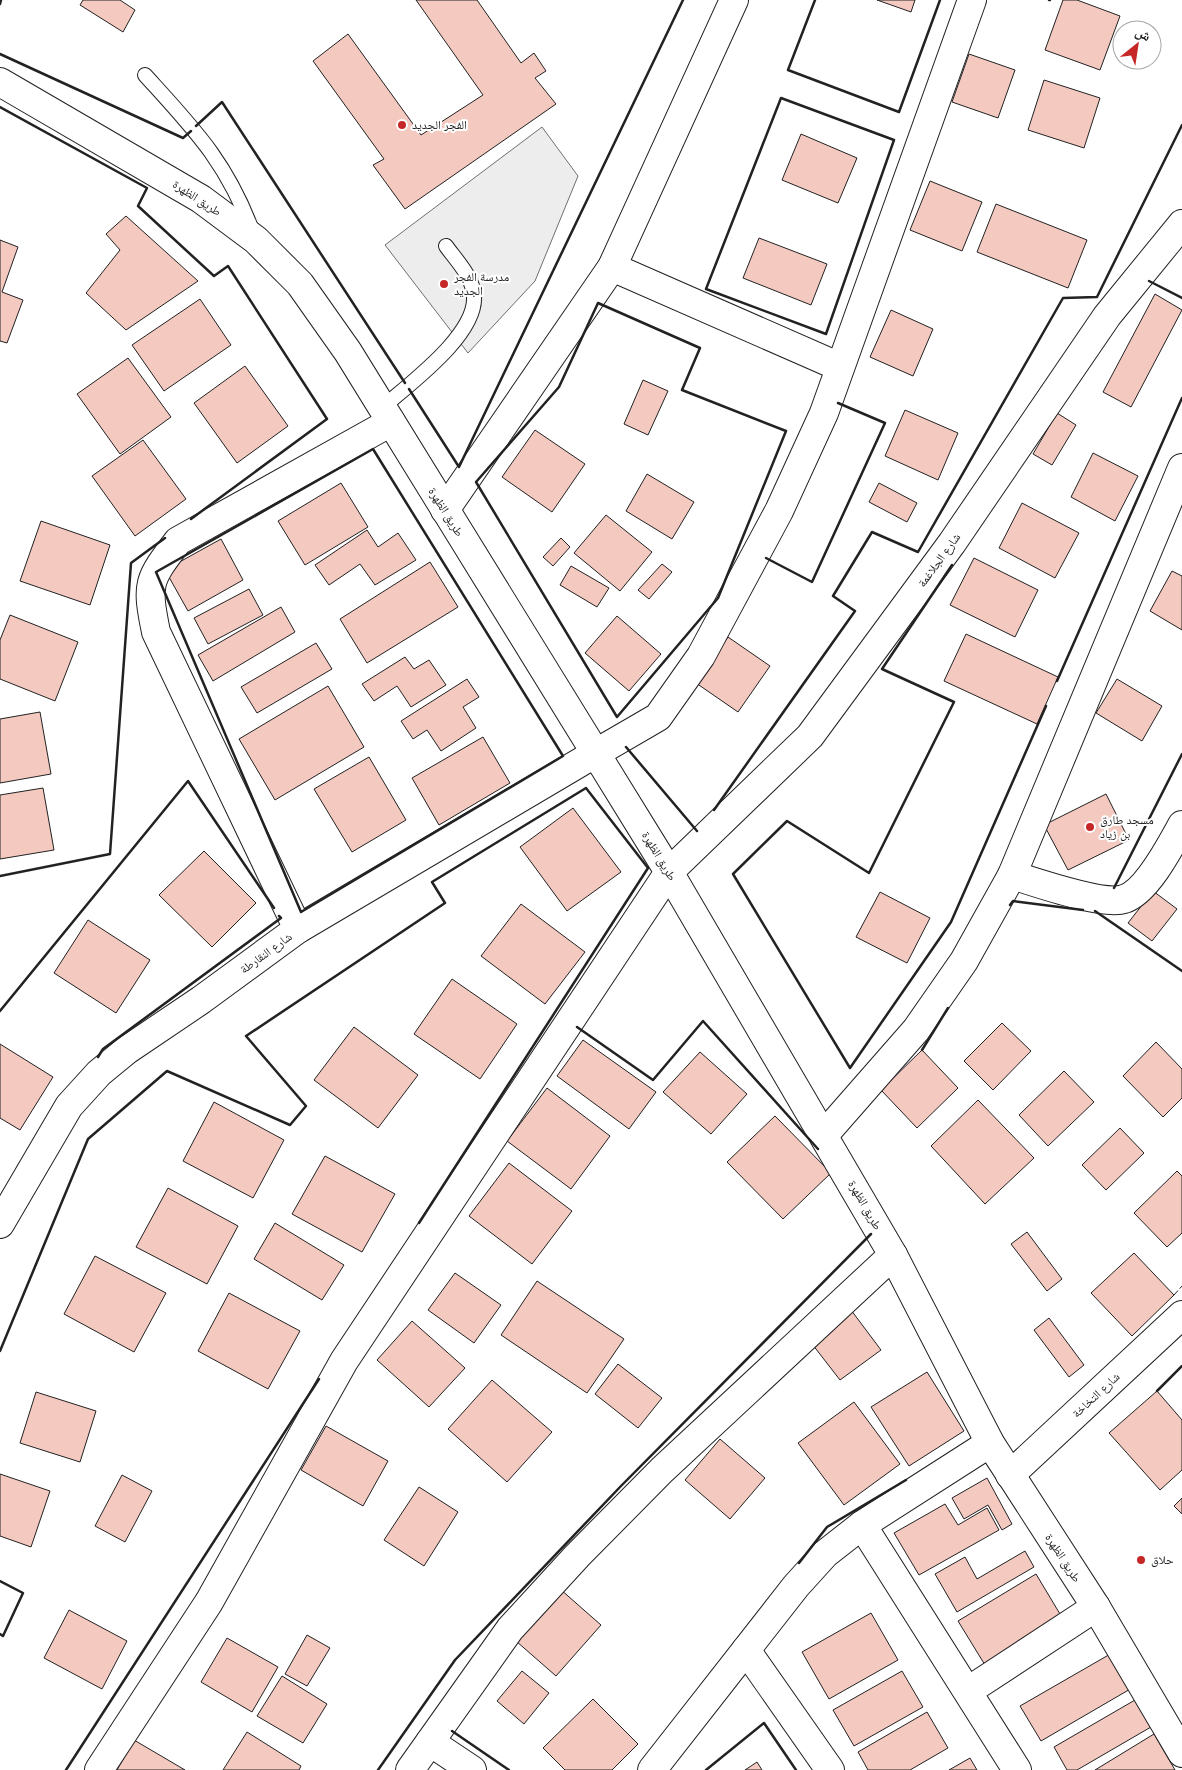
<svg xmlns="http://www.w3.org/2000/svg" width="1182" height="1770" font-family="'DM Sans','Noto Naskh Arabic',sans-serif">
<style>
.parking{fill:#ededed;stroke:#6f6f6f}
.building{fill:#f3c9c0;stroke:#222}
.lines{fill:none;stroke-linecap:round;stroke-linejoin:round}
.service-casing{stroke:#222;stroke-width:16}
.minor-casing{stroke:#222;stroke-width:30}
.primary-casing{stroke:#222;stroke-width:30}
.service{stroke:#fff;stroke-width:14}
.minor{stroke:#fff;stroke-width:28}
.primary{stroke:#fff;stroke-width:28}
.fence{stroke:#222;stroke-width:1;stroke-dasharray:6 2.5;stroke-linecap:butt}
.wall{stroke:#222;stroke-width:2.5}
.poi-dot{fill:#c62828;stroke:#fff;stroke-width:2}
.labels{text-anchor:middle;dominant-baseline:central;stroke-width:4;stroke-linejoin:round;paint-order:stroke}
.poi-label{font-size:12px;fill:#222;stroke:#fff;text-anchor:start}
.street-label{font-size:12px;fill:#222;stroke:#fff}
</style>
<rect width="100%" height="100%" fill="#fff"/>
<polygon class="parking" points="542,127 578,176 535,281 468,353 385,245"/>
<g class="building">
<polygon points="83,0 120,0 135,10 123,32 80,5"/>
<polygon points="416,0 477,0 521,63 534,53 546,71 535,78 556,104 405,209 373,165 384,159 313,61 348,34 421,135 483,95"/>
<polygon points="877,0 915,0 911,12"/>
<polygon points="1063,0 1077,0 1120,16 1100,70 1045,50"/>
<polygon points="969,54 1015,70 998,118 952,102"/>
<polygon points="1044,80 1100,98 1084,148 1028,130"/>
<polygon points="801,134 857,158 838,203 782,180"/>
<polygon points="930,181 982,202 962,251 910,230"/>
<polygon points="996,204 1087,240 1068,288 977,252"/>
<polygon points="126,216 198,281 126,330 86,293 120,250 106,234"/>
<polygon points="759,238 827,264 811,305 743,278"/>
<polygon points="0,240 18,247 2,292 23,300 7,343 0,341"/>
<polygon points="1155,294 1182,310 1131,407 1103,392"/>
<polygon points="200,299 231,345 164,391 132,345"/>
<polygon points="891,310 933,329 913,376 870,357"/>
<polygon points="128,358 171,417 120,454 77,394"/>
<polygon points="245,366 288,426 237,463 194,403"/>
<polygon points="643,380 668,391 648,435 624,424"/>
<polygon points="905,410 958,433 938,480 885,456"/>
<polygon points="1057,413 1076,425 1052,465 1033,454"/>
<polygon points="535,430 585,464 552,512 502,477"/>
<polygon points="143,440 186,499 135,536 92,476"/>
<polygon points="1093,453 1138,476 1115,521 1071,497"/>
<polygon points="647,474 694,502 672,539 626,511"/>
<polygon points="341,483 368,527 305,565 278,521"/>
<polygon points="879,483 917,503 907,522 869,502"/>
<polygon points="1022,503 1079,533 1055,578 999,548"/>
<polygon points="606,515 652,552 620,591 574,553"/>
<polygon points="41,521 110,545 90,605 20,581"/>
<polygon points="367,530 378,547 398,533 416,560 375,585 360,564 329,585 315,565"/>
<polygon points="561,538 570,547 553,566 543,557"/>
<polygon points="221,539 243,580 188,611 165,570"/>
<polygon points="974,558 1038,590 1015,637 950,605"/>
<polygon points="430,562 458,607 367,663 340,619"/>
<polygon points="662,564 672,572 649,599 638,590"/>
<polygon points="571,566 609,588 597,607 560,585"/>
<polygon points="1172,571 1182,576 1182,630 1150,611"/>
<polygon points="249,589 263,615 208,644 194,618"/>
<polygon points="281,607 295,632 213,681 198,655"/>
<polygon points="10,615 78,642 55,701 0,679 0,640"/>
<polygon points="617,616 661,654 629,691 585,653"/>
<polygon points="966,634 1058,677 1037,724 944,681"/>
<polygon points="728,637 770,666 738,712 696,683"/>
<polygon points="316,643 332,669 257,713 241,687"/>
<polygon points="405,657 414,669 429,660 446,685 411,707 397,686 374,701 362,684"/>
<polygon points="467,679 479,697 463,707 476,728 441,751 427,730 413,739 401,721"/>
<polygon points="1117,679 1162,706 1142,741 1096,713"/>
<polygon points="328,686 364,747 275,800 239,739"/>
<polygon points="40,712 51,774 0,783 0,719"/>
<polygon points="483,737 510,783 439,825 412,778"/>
<polygon points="369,757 406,820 352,852 314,789"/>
<polygon points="43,788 54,850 0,859 0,795"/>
<polygon points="1106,794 1129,840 1068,870 1044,825"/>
<polygon points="573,808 621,872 567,911 520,847"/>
<polygon points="204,851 256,903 212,947 159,895"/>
<polygon points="1153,891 1177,909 1152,941 1128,923"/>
<polygon points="880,892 930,918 907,963 856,937"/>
<polygon points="521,904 585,952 545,1004 481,956"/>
<polygon points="88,920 150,960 116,1013 54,973"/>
<polygon points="452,979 517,1024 480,1079 414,1034"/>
<polygon points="1002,1023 1031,1051 993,1090 964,1061"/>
<polygon points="354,1027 418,1075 378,1128 314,1080"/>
<polygon points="583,1040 656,1092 629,1129 557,1076"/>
<polygon points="1156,1042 1182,1069 1182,1098 1163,1117 1123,1076"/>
<polygon points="0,1044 53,1077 20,1130 0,1118"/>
<polygon points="922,1050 958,1088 917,1128 881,1090"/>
<polygon points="700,1052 747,1094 711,1134 663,1092"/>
<polygon points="1064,1071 1094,1102 1048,1146 1019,1115"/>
<polygon points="547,1088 610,1136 571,1189 507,1141"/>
<polygon points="978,1100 1034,1158 985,1204 931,1146"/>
<polygon points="214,1102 284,1140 253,1198 183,1161"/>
<polygon points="775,1116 831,1173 783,1219 727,1162"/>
<polygon points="1120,1128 1144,1153 1106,1190 1082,1165"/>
<polygon points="325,1156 395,1194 362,1252 292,1214"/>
<polygon points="509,1163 572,1211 532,1264 469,1216"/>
<polygon points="1177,1171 1182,1176 1182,1233 1167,1247 1134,1213"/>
<polygon points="168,1188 238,1226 207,1284 136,1247"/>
<polygon points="275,1223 344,1265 322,1300 254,1259"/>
<polygon points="1027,1232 1062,1279 1047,1291 1011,1244"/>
<polygon points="1134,1253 1174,1295 1132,1336 1091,1293"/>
<polygon points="95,1256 166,1293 134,1352 64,1314"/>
<polygon points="455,1273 501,1305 474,1343 428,1310"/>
<polygon points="537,1281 624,1339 587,1393 501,1335"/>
<polygon points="229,1293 300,1331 268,1389 198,1351"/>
<polygon points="851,1310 881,1350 840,1380 809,1340"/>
<polygon points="1049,1318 1084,1365 1069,1377 1034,1330"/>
<polygon points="412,1321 465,1368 429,1407 377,1360"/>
<polygon points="618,1364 662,1398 638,1428 595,1394"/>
<polygon points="927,1372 964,1431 909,1466 871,1407"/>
<polygon points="492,1380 552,1432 507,1482 448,1429"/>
<polygon points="1157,1391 1182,1420 1182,1470 1160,1490 1109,1433"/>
<polygon points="36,1392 96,1411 80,1462 20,1443"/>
<polygon points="854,1402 900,1464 844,1505 798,1443"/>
<polygon points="326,1426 388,1461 363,1506 301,1470"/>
<polygon points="720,1439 765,1478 730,1519 685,1480"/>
<polygon points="0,1474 50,1491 31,1547 0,1536"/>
<polygon points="122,1475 152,1491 125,1542 95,1526"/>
<polygon points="987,1478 1012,1524 1002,1530 988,1505 964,1519 952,1498"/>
<polygon points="419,1487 458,1512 424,1566 384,1540"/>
<polygon points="1182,1498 1182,1514 1174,1506"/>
<polygon points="945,1504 958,1525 987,1508 999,1530 919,1575 894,1533"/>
<polygon points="1025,1551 1034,1567 957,1612 935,1574 965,1557 977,1579"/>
<polygon points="1036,1574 1063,1619 985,1665 958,1621"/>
<polygon points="560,1589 601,1625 556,1676 516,1641"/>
<polygon points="69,1610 127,1641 102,1689 44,1658"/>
<polygon points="871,1613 898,1660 829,1699 802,1652"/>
<polygon points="307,1635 330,1648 307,1686 285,1674"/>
<polygon points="227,1638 278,1667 252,1712 201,1682"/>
<polygon points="1112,1653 1132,1688 1041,1741 1020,1706"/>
<polygon points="522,1671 549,1693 524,1724 497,1701"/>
<polygon points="902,1671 923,1707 854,1746 833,1710"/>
<polygon points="282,1676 327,1704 303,1743 257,1716"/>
<polygon points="593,1699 638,1744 612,1770 565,1770 543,1748"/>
<polygon points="1135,1700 1151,1727 1077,1770 1067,1770 1054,1747"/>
<polygon points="927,1712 948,1748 910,1770 868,1770 858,1752"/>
<polygon points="247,1732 301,1766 299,1770 223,1770"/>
<polygon points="1154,1734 1175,1770 1095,1770"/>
<polygon points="134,1740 185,1770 117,1770"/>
<polygon points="970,1758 977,1770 949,1770"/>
<polygon points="757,1762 762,1770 745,1770"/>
</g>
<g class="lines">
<g class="service-casing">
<g id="service">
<path d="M145,75C194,129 227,162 253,233"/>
<path d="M382,408C409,384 477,335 474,296C473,277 456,260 446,246"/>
</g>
</g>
<g class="minor-casing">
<g id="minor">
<polyline points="612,267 840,367"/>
<polyline points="445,510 612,267 734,0"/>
<polyline points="596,753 658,717 701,656 779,511 824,413 972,0"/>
<path d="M1012,875C1035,882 1103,906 1124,899C1147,892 1171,845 1182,825"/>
<path d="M298,929L156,632C146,583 148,580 178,541L391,422"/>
<polyline points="824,1135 916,1030 964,961 1012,875 1182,468"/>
<polyline points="1010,1475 1182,1315"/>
<polyline points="862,1525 1017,1770"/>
<polyline points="746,1650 830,1770"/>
<polyline points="968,1691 1096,1607"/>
<polyline points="430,1742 472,1770"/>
<polyline points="99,1770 209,1602 344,1361 669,872 810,736 952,543 1107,316 1182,224"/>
<polyline points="410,1770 510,1629 577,1556 662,1470 893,1255"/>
<polyline points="652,1770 796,1586 825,1554 862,1525 990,1443"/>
</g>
</g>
<g class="primary-casing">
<g id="primary">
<polyline points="0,82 201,199 256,240 300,284 348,352 669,872 893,1255 990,1443 1096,1607 1182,1753"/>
<polyline points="0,1224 69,1106 99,1073 127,1050 201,1000 298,929 596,753"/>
</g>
</g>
<use href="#service" class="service"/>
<use href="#minor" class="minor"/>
<use href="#primary" class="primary"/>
<polyline class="fence" points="1174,1295 1182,1286"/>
<g class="wall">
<polyline points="815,0 788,70 899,112 940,0"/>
<polyline points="1049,0 1050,0"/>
<polyline points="0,4 1,0"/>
<polyline points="0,54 183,138 191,131"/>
<polygon points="781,98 894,140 826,334 706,289"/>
<polyline points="0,107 147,188 138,206 214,276 228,266 327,419 191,519"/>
<polyline points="196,126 222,102 405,383"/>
<polyline points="1149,281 1182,298"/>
<polygon points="598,303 700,348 682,390 786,431 718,598 617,717 476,482 559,387"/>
<polyline points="409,389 459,467 683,0"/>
<polygon points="373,449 563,756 301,912 156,572"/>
<polyline points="766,558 812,582 885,423 838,403"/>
<polyline points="952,565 882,669 954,702 869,873 787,821 733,874 850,1068 951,922 1046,706"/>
<polyline points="1057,681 1182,398"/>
<polyline points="626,747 697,831"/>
<polyline points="714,810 855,611 833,596 872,532 918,552 1063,298 1097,297 1182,125"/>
<polyline points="0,876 110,854 131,563 165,538"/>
<polyline points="1114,888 1182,754"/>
<polyline points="1010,905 1013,901 1083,910"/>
<polyline points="1095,911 1182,971"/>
<polyline points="0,1011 188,781 274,908"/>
<polyline points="577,1027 653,1080 703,1021 818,1149"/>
<polyline points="922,1050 948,1008"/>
<polyline points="98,1057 103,1049 281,918 279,916"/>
<polyline points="0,1351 88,1139 167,1071 290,1125 306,1106 246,1036 445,903 432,882 586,788 648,868 419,1223"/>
<polyline points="1157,1391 1182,1366"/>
<polyline points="799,1563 827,1527 906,1480"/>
<polyline points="0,1581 23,1593 3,1636 0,1634"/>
<polyline points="452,1731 509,1770"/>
<polyline points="66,1770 319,1379"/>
<polyline points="378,1770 455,1660 621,1486 871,1234"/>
<polyline points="706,1770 764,1723 796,1770"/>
</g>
</g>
<g class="poi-dot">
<circle cx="402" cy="125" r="5"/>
<circle cx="444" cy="284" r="5"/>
<circle cx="1090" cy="827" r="5"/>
<circle cx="1141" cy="1560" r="5"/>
</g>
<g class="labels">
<g class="poi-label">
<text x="412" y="125">الفجر الجديد</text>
<text x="454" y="277">مدرسة الفجر<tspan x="454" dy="14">الجديد</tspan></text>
<text x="1100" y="820">مسجد طارق<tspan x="1100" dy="14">بن زياد</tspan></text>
<text x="1151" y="1560">حلاق</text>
</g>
<g class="street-label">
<text transform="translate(197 198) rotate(33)">طريق الظهرة</text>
<text transform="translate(446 512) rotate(58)">طريق الظهرة</text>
<text transform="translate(939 560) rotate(-54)">شارع الجلاغمة</text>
<text transform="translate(659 856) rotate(59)">طريق الظهرة</text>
<text transform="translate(266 953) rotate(-36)">شارع النقارطة</text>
<text transform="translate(865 1205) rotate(60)">طريق الظهرة</text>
<text transform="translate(1096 1395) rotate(-43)">شارع التخاخة</text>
<text transform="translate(1063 1558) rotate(57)">طريق الظهرة</text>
</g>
</g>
<g transform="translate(1137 45) rotate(30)"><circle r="24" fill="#ffffff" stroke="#a7a7a7"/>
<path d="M0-4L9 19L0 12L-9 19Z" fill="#c62828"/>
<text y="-8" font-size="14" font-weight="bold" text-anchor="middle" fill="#222222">ش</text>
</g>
</svg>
